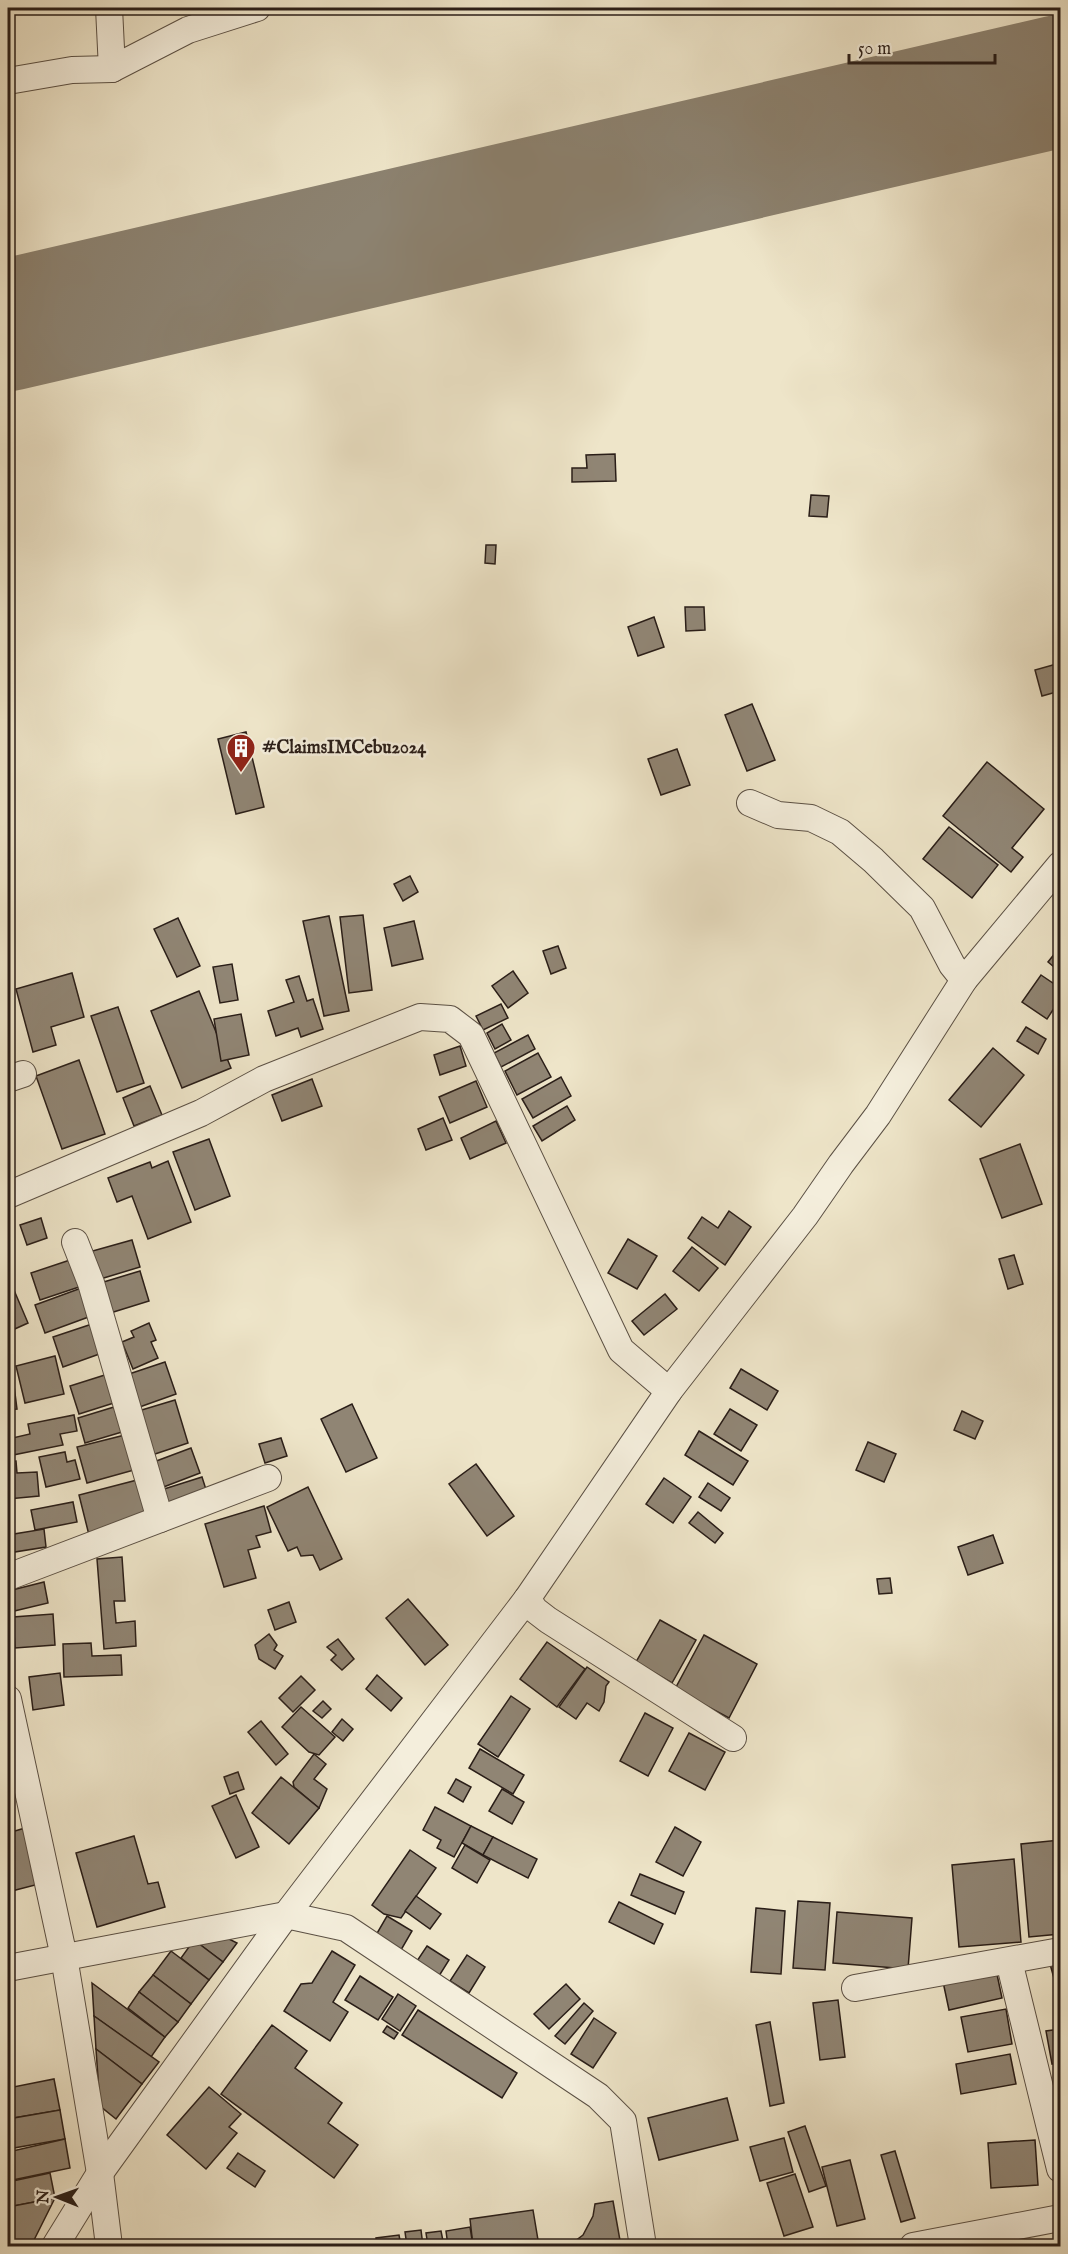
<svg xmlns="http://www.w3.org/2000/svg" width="1068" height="2254" font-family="'IM FELL English',serif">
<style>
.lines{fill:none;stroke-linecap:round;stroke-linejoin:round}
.runway{stroke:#8c8270;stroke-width:132}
.building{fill:#908574;stroke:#2a1e18;stroke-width:1.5}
.minor-casing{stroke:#5b5044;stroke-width:28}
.minor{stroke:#f4eedc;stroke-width:26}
.labels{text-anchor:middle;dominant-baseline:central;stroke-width:5;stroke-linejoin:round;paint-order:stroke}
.poi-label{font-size:18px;font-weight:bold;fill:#2a1e18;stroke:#f4eedc;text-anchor:start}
</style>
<rect width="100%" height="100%" fill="#eee5c9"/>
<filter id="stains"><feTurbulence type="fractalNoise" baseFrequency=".00333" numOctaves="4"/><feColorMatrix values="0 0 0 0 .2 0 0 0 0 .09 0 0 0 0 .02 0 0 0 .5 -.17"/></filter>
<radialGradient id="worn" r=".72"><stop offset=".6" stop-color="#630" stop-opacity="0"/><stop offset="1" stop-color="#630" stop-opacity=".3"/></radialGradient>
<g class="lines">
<polyline class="runway" points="8,325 1060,81"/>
</g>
<g class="building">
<polygon points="615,454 616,481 572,482 572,468 587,468 586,455"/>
<polygon points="811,495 829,496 827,517 809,516"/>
<polygon points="486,545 496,545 495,564 485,563"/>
<polygon points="685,607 704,607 705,630 686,631"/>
<polygon points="654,617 664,647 638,656 628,627"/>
<polygon points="1060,663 1060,691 1042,696 1035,670"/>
<polygon points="752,704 775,760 747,771 725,715"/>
<polygon points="246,732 264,807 236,814 218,739"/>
<polygon points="677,749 690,785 661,795 648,759"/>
<polygon points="987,762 1044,809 1012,848 1023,857 1011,872 943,816"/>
<polygon points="949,827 998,865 972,898 923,859"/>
<polygon points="410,876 418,892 403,901 394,884"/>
<polygon points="363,915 372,990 349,993 340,917"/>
<polygon points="329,916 349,1011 324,1016 303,921"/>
<polygon points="178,918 200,966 177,977 154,929"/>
<polygon points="414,921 423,959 392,966 384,928"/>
<polygon points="558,946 566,968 551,974 543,951"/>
<polygon points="1060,947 1060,972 1048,962"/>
<polygon points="232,964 238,1000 220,1003 213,967"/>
<polygon points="513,971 528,993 508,1008 492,986"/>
<polygon points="72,973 84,1017 51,1027 56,1045 33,1052 16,989"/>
<polygon points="1041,975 1060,988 1060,999 1047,1019 1022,1002"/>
<polygon points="299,976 307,1001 313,999 323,1029 301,1037 298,1028 276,1036 268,1011 294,1002 286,980"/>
<polygon points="199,991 231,1068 182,1088 151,1011"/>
<polygon points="501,1004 508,1018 483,1030 476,1016"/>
<polygon points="118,1007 144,1083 117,1092 91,1016"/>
<polygon points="241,1014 249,1055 221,1061 214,1019"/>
<polygon points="502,1024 511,1040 495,1049 487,1033"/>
<polygon points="1026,1027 1046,1039 1038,1054 1017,1041"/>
<polygon points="528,1035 535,1049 501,1067 494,1053"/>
<polygon points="460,1046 466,1066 440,1075 434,1055"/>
<polygon points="993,1048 1024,1075 981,1127 949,1100"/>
<polygon points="538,1053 551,1077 517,1095 505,1071"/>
<polygon points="79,1060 105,1134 62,1149 36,1076"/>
<polygon points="561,1077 571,1096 533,1118 522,1099"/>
<polygon points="312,1079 322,1106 282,1121 272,1095"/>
<polygon points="476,1081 487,1107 450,1123 439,1097"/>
<polygon points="150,1086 162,1115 134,1126 123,1098"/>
<polygon points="567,1106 575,1120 542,1141 533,1126"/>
<polygon points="443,1118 452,1140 426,1150 418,1129"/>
<polygon points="496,1121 506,1143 470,1159 461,1138"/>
<polygon points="209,1139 230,1196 195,1210 173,1152"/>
<polygon points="1020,1144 1042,1204 1002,1218 980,1159"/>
<polygon points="168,1161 191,1222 148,1239 132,1196 117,1202 108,1178 150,1162 152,1168"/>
<polygon points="729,1211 751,1227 725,1265 688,1238 702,1217 718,1228"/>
<polygon points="41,1218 47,1238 27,1245 20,1225"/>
<polygon points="628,1239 657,1256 637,1289 608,1273"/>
<polygon points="132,1240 140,1267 97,1280 89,1252"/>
<polygon points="692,1247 718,1268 699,1291 673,1271"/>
<polygon points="1014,1255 1023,1284 1008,1289 999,1259"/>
<polygon points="76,1258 85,1285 40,1300 31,1273"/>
<polygon points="140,1271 149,1301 107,1314 97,1284"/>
<polygon points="8,1276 28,1323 8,1332"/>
<polygon points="84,1287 94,1315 45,1333 35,1305"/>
<polygon points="665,1294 677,1309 644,1335 632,1321"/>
<polygon points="95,1323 105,1352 63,1367 53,1337"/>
<polygon points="149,1323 156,1340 151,1342 158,1358 133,1369 122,1342 134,1337 131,1331"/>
<polygon points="8,1354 10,1354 17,1409 8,1410"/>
<polygon points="55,1356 64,1394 25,1403 16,1366"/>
<polygon points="165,1362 176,1394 134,1409 123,1376"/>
<polygon points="741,1369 778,1391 767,1410 730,1388"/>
<polygon points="108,1374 117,1402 79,1414 70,1386"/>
<polygon points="175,1400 188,1443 149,1456 135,1412"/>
<polygon points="352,1404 377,1458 346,1472 321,1419"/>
<polygon points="114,1407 122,1432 85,1443 78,1418"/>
<polygon points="730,1409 757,1425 741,1451 714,1434"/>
<polygon points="962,1411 983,1421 975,1439 954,1430"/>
<polygon points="74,1415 77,1431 60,1434 63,1445 8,1456 8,1439 30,1434 28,1424"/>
<polygon points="699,1431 748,1461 733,1485 685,1455"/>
<polygon points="125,1435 134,1470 87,1483 77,1447"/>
<polygon points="281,1438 287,1456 265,1463 259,1444"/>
<polygon points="868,1442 896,1454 884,1482 856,1470"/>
<polygon points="191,1448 200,1473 161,1488 151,1463"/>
<polygon points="65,1452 67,1462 75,1460 80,1479 46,1487 39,1457"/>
<polygon points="16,1461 17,1473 37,1472 39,1496 8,1499 8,1462"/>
<polygon points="476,1464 514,1516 487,1536 449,1484"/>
<polygon points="202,1477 209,1499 168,1512 161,1490"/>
<polygon points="664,1478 691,1497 673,1523 646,1504"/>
<polygon points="141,1479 151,1519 89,1535 79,1495"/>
<polygon points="708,1483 730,1498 721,1511 699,1497"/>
<polygon points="308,1487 342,1559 320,1570 313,1555 301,1556 297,1547 288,1551 267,1507"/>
<polygon points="73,1502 77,1522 35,1530 31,1510"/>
<polygon points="264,1506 271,1532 256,1536 260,1547 248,1550 256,1578 224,1587 205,1524"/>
<polygon points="698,1512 723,1533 715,1543 689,1523"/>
<polygon points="44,1529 46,1547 8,1553 8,1535"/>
<polygon points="993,1535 1003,1563 968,1575 958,1547"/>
<polygon points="122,1557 125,1601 114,1601 116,1623 135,1621 136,1646 104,1649 97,1559"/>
<polygon points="890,1578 892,1593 879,1594 877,1579"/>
<polygon points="44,1582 48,1603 10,1612 8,1591"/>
<polygon points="408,1599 448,1645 425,1665 386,1618"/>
<polygon points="289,1602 296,1622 275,1630 268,1610"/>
<polygon points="53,1614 55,1645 15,1648 13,1617"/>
<polygon points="660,1620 696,1640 672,1683 636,1662"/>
<polygon points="269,1634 277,1645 274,1650 283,1656 275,1669 259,1659 255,1645"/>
<polygon points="704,1635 757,1664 729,1718 675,1689"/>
<polygon points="338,1639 354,1659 342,1670 331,1660 336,1655 327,1647"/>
<polygon points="547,1642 585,1669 557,1707 520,1679"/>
<polygon points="91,1643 92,1656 121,1655 122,1675 64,1677 63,1644"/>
<polygon points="587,1667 609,1682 606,1686 604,1702 599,1711 587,1703 576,1719 559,1707"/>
<polygon points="60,1673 64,1705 33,1710 29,1677"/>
<polygon points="377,1675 402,1698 391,1711 366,1689"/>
<polygon points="301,1676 315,1690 293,1712 279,1698"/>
<polygon points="511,1696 530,1709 498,1757 478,1744"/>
<polygon points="323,1701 331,1709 322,1718 313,1711"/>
<polygon points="301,1707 335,1737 319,1755 309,1752 282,1727"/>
<polygon points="645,1713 673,1728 648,1776 620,1761"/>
<polygon points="342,1719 353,1729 343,1741 332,1732"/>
<polygon points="261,1721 288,1754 276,1765 248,1732"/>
<polygon points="689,1733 725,1752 705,1790 669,1771"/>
<polygon points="480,1749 524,1775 513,1794 469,1768"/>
<polygon points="314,1754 326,1764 314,1779 327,1789 319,1808 294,1787 293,1782"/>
<polygon points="238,1772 244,1789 230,1794 224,1777"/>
<polygon points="281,1777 319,1808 289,1844 252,1813"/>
<polygon points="456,1779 471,1787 463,1802 448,1793"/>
<polygon points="502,1789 524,1802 512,1824 489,1811"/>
<polygon points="236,1795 259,1847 236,1858 212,1806"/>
<polygon points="435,1807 471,1826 454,1857 437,1848 441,1840 423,1830"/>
<polygon points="471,1826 493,1837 483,1855 462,1843"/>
<polygon points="675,1827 701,1842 683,1876 656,1862"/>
<polygon points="25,1828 39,1884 8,1892 8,1833"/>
<polygon points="134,1836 148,1884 158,1882 165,1907 97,1927 76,1853"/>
<polygon points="493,1837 537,1859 528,1878 483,1855"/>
<polygon points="1060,1840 1060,1934 1029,1937 1021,1844"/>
<polygon points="465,1845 490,1860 477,1883 452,1868"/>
<polygon points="410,1850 436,1868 401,1918 384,1914 372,1905"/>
<polygon points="1014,1859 1021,1942 959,1947 952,1865"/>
<polygon points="640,1874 684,1892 675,1914 631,1895"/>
<polygon points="416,1896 441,1914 430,1929 405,1911"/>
<polygon points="798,1901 830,1903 825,1970 793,1968"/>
<polygon points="619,1902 663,1924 654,1944 609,1922"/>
<polygon points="756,1908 785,1911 781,1974 751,1972"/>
<polygon points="837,1912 912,1918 908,1969 833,1963"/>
<polygon points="387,1916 412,1931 401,1950 376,1935"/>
<polygon points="221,1935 237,1943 223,1962 194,1940"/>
<polygon points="194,1940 223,1962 209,1980 181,1958"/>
<polygon points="427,1946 449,1960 439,1976 417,1961"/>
<polygon points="171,1951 209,1980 191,2004 153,1975"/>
<polygon points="332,1951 355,1965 333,2002 348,2012 330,2041 284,2011 301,1984 312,1983"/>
<polygon points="467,1955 485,1967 469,1993 450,1981"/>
<polygon points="1060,1962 1060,1988 1057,1989 1050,1964"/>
<polygon points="995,1965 1002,1998 949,2010 942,1977"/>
<polygon points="153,1975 191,2004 178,2022 139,1992"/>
<polygon points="360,1976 393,1997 378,2020 345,2000"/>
<polygon points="92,1983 165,2037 151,2057 94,2016"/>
<polygon points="566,1984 580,1999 549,2029 534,2014"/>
<polygon points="139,1992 178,2022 165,2037 128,2008"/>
<polygon points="398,1994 416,2006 400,2031 382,2019"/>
<polygon points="838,2000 845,2057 820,2060 813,2003"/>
<polygon points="584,2003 593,2011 565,2044 555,2036"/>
<polygon points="1006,2009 1012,2044 968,2052 961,2017"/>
<polygon points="418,2010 517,2073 502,2098 402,2035"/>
<polygon points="94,2016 159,2062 142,2084 96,2049"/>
<polygon points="594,2018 616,2033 593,2068 571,2054"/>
<polygon points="770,2022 784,2103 770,2106 756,2025"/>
<polygon points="272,2025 307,2051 295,2068 342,2103 328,2123 358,2145 334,2178 221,2094"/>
<polygon points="387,2026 398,2033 394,2039 383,2032"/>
<polygon points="1060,2029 1060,2062 1052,2064 1046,2031"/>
<polygon points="96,2049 142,2084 116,2119 100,2106"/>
<polygon points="1010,2054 1016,2084 961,2094 956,2064"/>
<polygon points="54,2079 60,2110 8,2119 8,2088"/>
<polygon points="209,2087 241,2114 229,2127 237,2133 206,2169 167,2135"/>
<polygon points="727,2098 738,2140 659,2160 648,2118"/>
<polygon points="60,2110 65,2139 8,2149 8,2119"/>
<polygon points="805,2126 826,2186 809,2192 788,2132"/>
<polygon points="784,2138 793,2172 760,2181 750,2147"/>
<polygon points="65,2139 70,2168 8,2181 8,2152"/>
<polygon points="1035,2140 1038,2185 991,2188 988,2143"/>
<polygon points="895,2151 915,2218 901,2222 881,2155"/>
<polygon points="238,2153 265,2171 255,2187 227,2168"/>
<polygon points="850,2160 865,2219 837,2226 822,2167"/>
<polygon points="50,2173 55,2198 8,2207 8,2182"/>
<polygon points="795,2174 813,2227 784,2236 767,2183"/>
<polygon points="55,2198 31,2246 8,2246 8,2207"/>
<polygon points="613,2201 621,2246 555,2246 554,2241 571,2244 583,2235 593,2216 595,2204"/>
<polygon points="533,2210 539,2246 473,2246 470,2219"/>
<polygon points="470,2227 473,2246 448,2246 446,2231"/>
<polygon points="421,2230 423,2246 407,2246 405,2232"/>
<polygon points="441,2231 444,2246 428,2246 426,2233"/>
<polygon points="399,2235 401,2246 377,2246 376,2238"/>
</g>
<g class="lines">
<g class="minor-casing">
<g id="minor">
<polyline points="109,8 112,69"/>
<polyline points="8,81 72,70 112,69 188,30 257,8"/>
<polyline points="750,803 778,815 811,818 840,832 873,860 922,908 952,965 964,980"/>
<polyline points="8,1079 23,1074"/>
<polyline points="8,1195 201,1113 264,1079 420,1017 450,1019 471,1035 621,1350 669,1391"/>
<polyline points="75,1242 91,1283 160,1519"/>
<polyline points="8,1577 268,1478"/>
<polyline points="527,1599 535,1610 548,1620 733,1738"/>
<polyline points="8,1699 64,1957 100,2173 109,2246"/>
<polyline points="1009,1961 1060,2169"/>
<polyline points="8,1968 286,1915 346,1928 598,2096 623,2121 643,2246"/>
<polyline points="855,1988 1060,1951"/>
<polyline points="55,2246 100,2173 286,1915 527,1599 669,1391 805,1216 841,1164 878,1115 964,980 1060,865"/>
<polyline points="913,2246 1060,2218"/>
</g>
</g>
<use href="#minor" class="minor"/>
</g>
<defs>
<g id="building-pin" transform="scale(1.5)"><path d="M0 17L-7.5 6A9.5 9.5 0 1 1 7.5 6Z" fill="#8f2418" stroke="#f4eedc"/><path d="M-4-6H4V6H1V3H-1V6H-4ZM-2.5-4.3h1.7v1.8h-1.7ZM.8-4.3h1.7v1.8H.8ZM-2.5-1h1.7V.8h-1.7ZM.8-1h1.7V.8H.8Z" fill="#fff"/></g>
</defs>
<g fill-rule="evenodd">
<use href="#building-pin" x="241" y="748"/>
</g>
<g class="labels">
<g class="poi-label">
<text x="262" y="748">#ClaimsIMCebu2024</text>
</g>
</g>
<rect width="1068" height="2254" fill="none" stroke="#eee5c9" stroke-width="30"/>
<rect x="9" y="9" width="1050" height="2236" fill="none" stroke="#2a1e18" stroke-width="3"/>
<rect x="15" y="15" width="1038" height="2224" fill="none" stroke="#2a1e18" stroke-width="1.5"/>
<g transform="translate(57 2197) rotate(271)" stroke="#f4eedc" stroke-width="4.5" paint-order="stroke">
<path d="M0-4.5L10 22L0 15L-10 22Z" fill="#2a1e18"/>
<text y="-9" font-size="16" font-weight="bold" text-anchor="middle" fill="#2a1e18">N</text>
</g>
<path d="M849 54v9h146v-9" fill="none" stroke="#2a1e18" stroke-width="3"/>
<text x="858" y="54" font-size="18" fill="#2a1e18" stroke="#f4eedc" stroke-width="4.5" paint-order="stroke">50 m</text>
<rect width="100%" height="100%" filter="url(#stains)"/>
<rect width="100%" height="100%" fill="url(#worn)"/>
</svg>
